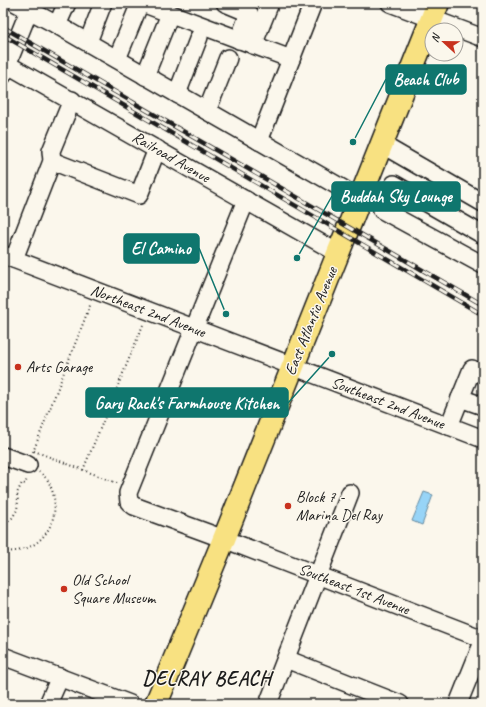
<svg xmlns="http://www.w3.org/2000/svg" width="486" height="707" font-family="Caveat,sans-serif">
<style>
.water{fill:#97d4f7;stroke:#668a9f}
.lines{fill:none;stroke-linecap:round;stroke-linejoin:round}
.minor-casing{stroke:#1c1c1c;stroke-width:20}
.major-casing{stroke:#1c1c1c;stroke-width:25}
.path{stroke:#1c1c1c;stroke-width:2;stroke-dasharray:1 3;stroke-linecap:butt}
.minor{stroke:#fbf7ec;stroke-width:17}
.major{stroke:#f8e181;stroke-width:22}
.rail-casing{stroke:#1c1c1c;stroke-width:4.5}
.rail{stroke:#fbf7ec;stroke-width:3;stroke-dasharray:9;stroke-linecap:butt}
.poi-dot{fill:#c8321e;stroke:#fbf7ec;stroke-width:1.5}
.labels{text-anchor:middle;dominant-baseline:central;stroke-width:3;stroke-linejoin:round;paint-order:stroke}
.street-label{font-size:16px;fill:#1c1c1c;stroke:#fbf7ec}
.poi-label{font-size:16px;fill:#1c1c1c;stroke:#fbf7ec;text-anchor:start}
.district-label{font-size:20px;font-weight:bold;letter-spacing:1px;fill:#1c1c1c;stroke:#fbf7ec}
.leader{fill:none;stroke:#0f766e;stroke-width:1.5}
.callout-dot{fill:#0f766e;stroke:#fbf7ec;stroke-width:1.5}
.callout{fill:#0f766e;stroke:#0f766e;stroke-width:1.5}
.callout-label{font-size:17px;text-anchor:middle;font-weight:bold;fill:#fff}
</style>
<rect width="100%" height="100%" fill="#fbf7ec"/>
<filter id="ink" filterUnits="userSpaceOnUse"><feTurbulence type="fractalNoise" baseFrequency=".025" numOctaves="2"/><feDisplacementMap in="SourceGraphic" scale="8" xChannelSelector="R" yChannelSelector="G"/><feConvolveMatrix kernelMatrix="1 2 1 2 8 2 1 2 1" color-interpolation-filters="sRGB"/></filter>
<g filter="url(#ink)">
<polygon class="water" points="424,492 433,495 422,525 412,521"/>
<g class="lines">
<g class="minor-casing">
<g id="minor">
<polyline points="16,3 57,25 345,190 360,198"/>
<polyline points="142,3 291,59"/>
<polyline points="225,3 249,13 239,40"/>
<polyline points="390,3 483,38"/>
<polyline points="57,25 67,3"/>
<polyline points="88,42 103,3"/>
<polyline points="253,45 270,3"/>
<polyline points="117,59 140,3"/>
<polyline points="3,62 338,253"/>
<polyline points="3,75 32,3"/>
<polyline points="145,76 170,14"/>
<polyline points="177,94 199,37"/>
<polyline points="207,111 228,58"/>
<polyline points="259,141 313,3"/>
<polyline points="381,144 483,203"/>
<polyline points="52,161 139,195 157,149"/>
<polyline points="246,200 128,493 129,502 134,506 224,539 483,639"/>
<polyline points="483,235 394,184 382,210 483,265"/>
<polyline points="3,255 483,439"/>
<polyline points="14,259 52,161 51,151 72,100"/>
<polyline points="460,398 483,406"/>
<polyline points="449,426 472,369 483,375"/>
<polyline points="3,456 28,465"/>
<polyline points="3,656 130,704"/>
<polyline points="286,659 400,704"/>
<polyline points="48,704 60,677"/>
<polyline points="268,704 350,493"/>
<polyline points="458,704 483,642"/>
</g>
</g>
<g class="major-casing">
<polyline id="major" points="156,704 224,539 438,3"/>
</g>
<g class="path">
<polyline points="34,451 117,483"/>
<polyline points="33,452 91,303"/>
<polyline points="83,470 143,325"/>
<polyline points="3,531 6,523 12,518 17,510 18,501 17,493 22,483 25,484 27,479"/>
<path d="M3,551C43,556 67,515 48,481C46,477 42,475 39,472"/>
</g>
<use href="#minor" class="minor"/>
<use href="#major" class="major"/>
<g class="rail-casing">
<g id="rail">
<polyline points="3,27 483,305"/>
<polyline points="3,35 483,315"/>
</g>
</g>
<use href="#rail" class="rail"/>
</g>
</g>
<g class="poi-dot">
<circle cx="18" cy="367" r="4"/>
<circle cx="288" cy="506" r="4"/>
<circle cx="64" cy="589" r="4"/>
</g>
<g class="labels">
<g class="street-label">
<text transform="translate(171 157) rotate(30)">Railroad Avenue</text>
<text transform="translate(148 311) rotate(21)">Northeast 2nd Avenue</text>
<text transform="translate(311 321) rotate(-68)">East Atlantic Avenue</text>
<text transform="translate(388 403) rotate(21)">Southeast 2nd Avenue</text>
<text transform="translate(354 589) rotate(21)">Southeast 1st Avenue</text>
</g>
<g class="poi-label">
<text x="26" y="367">Arts Garage</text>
<text x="296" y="497">Block 7 -<tspan x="296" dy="18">Marina Del Ray</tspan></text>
<text x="72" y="580">Old School<tspan x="72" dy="18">Square Museum</tspan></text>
</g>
<g class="district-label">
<text x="207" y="678">DELRAY BEACH</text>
</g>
</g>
<path class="leader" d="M353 142L386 79M297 258L332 196M226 314L199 248M332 354L288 403"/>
<g class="callout-dot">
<circle cx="353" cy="142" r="4"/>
<circle cx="297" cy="258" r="4"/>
<circle cx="226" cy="314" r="4"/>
<circle cx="332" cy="354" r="4"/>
</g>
<g class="callout">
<rect x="386" y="65" width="80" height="29" rx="4"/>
<rect x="332" y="182" width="128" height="29" rx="4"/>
<rect x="124" y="234" width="75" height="29" rx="4"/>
<rect x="86" y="388" width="202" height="29" rx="4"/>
</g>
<g class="callout-label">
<text x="426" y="85">Beach Club</text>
<text x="396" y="202">Buddah Sky Lounge</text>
<text x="161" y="254">El Camino</text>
<text x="187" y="409">Gary Rack's Farmhouse Kitchen</text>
</g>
<rect width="486" height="707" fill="none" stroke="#fbf7ec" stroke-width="16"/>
<rect x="8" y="8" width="470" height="691" fill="none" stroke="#1c1c1c" stroke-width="1.5" filter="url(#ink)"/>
<g transform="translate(444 42) rotate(292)"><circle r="19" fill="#fbf7ec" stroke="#a29f99"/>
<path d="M0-3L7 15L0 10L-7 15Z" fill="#c8321e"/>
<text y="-6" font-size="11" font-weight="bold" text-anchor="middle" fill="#1c1c1c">N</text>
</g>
</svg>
